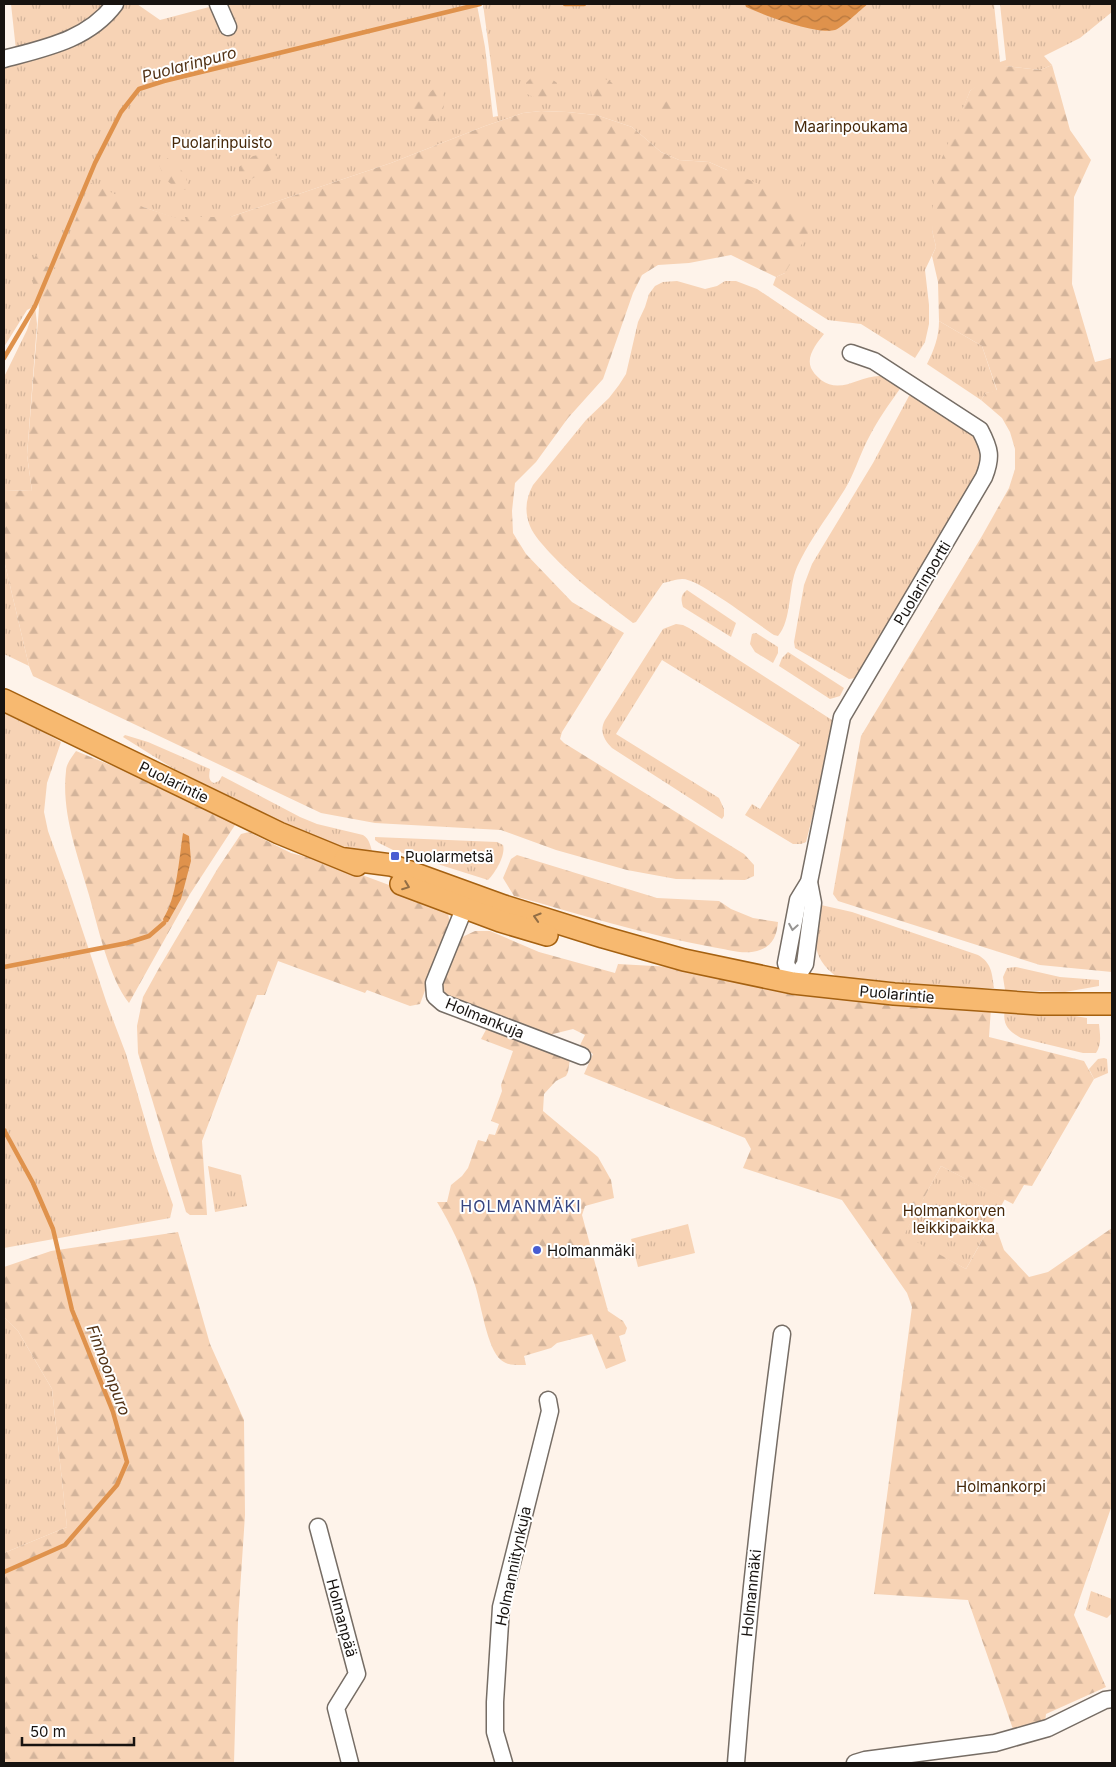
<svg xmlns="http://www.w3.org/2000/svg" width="1116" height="1767" font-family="Inter,sans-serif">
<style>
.grass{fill:url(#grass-tufts)}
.forest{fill:url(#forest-firs)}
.water{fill:url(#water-waves)}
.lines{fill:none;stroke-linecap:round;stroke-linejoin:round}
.stream{stroke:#df924c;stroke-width:4.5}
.minor-casing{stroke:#766d65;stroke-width:19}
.major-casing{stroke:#a56111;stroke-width:24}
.minor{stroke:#fff;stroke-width:16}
.major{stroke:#f7b970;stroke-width:21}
.oneway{stroke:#926e45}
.oneway2{stroke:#979593}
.poi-dot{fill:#485dd2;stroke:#fff;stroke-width:2}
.labels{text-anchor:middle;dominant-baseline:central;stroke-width:4;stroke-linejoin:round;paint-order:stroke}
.park-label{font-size:15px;fill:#462809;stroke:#fff}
.street-label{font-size:15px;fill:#171310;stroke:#fff}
.poi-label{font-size:15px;fill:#171310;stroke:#fff;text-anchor:start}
.water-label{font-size:16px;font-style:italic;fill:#523215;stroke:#fff}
.neighbourhood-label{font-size:16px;letter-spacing:1px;fill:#374580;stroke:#fff}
</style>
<defs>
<pattern id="grass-tufts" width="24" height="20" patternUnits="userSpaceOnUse" patternTransform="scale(1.25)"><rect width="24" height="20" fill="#f7d3b5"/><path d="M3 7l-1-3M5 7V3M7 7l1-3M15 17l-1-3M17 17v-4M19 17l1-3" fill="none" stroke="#d3b49b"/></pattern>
<pattern id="forest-firs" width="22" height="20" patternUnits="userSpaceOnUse" patternTransform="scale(1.25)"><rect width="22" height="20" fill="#f7d3b5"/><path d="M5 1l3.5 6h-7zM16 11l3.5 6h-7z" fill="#d3b49b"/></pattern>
<pattern id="water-waves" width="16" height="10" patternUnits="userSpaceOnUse" patternTransform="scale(1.25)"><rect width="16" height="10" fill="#df924c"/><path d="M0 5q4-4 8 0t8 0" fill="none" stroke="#b4763e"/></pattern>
</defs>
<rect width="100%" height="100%" fill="#fef3ea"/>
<g class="grass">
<polygon points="11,4 137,4 160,20 213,6 215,4 480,4 477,5 485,47 493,117 498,116 483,4 994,4 1000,62 1006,60 1000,4 1112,4 1112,12 1080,38 1044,56 1052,65 1040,70 1006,66 970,91 954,132 932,230 936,247 925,270 929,305 929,324 925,342 915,358 861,324 828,320 773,285 776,277 785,273 727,170 709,162 679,160 661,152 632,127 596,115 567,112 541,111 523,113 485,126 391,163 230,217 186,217 186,222 143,207 55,270 38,295 33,307 27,310 4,347 4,63 16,50"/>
<path d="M677,281L705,289L717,286L725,281H736L757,289L824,334C817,343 806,356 811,368C814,374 817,376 821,380C841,395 860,375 881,376C889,376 895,381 902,386C889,404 877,421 867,441C859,457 854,474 845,489C829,515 810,539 797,567C788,587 792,620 778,636L774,635C757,624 698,578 682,579C676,579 669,582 663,583L636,622L633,623C603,600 575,580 550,553C543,545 534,536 530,526C524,511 526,498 533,485L586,420L609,398L619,385L626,374L638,322L645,307L649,294L655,286L663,282Z"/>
<polygon points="35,306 37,324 27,455 32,491 4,490 4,377 27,330"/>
<path d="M939,321L982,346L997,391L986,393L981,400L927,364C934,350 939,337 939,321Z"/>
<path d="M914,393L967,429C982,444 983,449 978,470L856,678L849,679L795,648L794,642L804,585L812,564L873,463L909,396Z"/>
<polygon points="4,560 29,666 4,654"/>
<path d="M687,590L736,623L731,637L683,607C681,600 680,595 687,590Z"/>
<path d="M676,624L683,625L689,628L832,720L835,727L806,842L801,844H793L745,815L752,804L760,809L800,745L662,660L616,734L719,798L724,809V816L722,819L612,748C604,740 599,731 605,720L663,629Z"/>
<polygon points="756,633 778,647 778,653 773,663 755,652 750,644 752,634"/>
<polygon points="788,652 844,688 840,696 830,699 779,666 782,658"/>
<polygon points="4,713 45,733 61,742 47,783 44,812 48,831 66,881 107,1004 126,1054 154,1151 173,1205 170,1218 4,1248"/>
<path d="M125,735L148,742L210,769C209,775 208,781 214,783L219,781L222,776L300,817L317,824L363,835C370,839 371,848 373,855L357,852L337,845L280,821L174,769L123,737Z"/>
<path d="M375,837L497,842L503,845C506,855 495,873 488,880L393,850L379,843L375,840Z"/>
<path d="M821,905L852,912L978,955C992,963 992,974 994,988L971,989L837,977C809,956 814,936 821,905Z"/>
<polygon points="1016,967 1060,977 1099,980 1099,986 1065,992 1005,990 1003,977 1007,968"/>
<path d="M1005,1009H1033L1087,1018V1024H1099C1100,1035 1102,1044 1096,1053H1083L1021,1038C1008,1031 1002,1024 1005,1009Z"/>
<polygon points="1104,1058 1107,1059 1108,1073 1094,1079 1089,1069 1098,1059"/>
<polygon points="208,1166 241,1175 247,1206 215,1212"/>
<polygon points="941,1166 1005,1199 966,1269 903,1236"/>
<polygon points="688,1224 695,1253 638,1267 631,1239"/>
<polygon points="4,1317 18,1331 52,1389 67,1527 4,1553"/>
<polygon points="1091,1591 1112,1599 1112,1613 1107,1618 1086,1610"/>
</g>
<g class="forest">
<polygon points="1052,65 1070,130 1091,160 1074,197 1072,284 1095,362 1112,358 1112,972 1040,965 838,901 833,894 861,736 982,536 1009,488 1015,469 1015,449 1010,432 1002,418 981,400 986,393 997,390 982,346 939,321 938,282 932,256 936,247 932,230 934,177 970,91 986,77 1000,67 1006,66 1040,70"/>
<path d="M537,75L549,77L557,83C555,100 540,101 527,94L526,83L531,78Z"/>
<circle cx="603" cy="91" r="12"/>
<path d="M435,88L442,90C446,103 445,110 436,121C426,122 414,117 410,108Z"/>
<path d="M668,100L674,101C678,107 678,111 675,119L664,118L660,111L661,105Z"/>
<path d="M541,111L567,112L596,115L632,127L661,152L679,160L709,162L783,195L814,223L785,273L776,277L731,255L689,263L658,265L642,275L633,293L603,379L568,418L536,462L515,483L512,511L513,533L526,554L572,602L624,633L562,732L560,739L564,743L744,854L754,865V876L745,880L676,879L627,870L556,850L501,830L375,823L321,813L33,676L29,666L4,560V490L32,491L27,455L39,308C38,293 22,259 41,253L45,255V266L55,269L91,183L143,207L186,221L185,217H230L391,163L485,126L523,113Z"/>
<polygon points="271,153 278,157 278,167 249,180 239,176 239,167 253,156"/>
<path d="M165,157C176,162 187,174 188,186L185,190C167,184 166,181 159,165Z"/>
<path d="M76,751L196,800L228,815L235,825L190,894L129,1003C109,978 98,927 89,895C78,856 61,813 66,771C66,764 72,757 76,751Z"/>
<polygon points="249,832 291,853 330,863 432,901 447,909 450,923 420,1004 410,1006 367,990 365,993 278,961 265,995 257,995 202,1141 207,1215 190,1215 186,1212 138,1053 137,1026 143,997 159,968 218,868 241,834"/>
<path d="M517,855L657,898L719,901L731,909L753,918L778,922C777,936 772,947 757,951C743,955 726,949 712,947C645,935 580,914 514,896L503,878L511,859Z"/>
<polygon points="475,931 490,931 539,952 615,973 618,964 672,967 991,1008 989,1037 1084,1061 1094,1079 1032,1186 1024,1185 1013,1204 941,1166 904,1235 966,1269 989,1228 998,1233 1004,1250 1029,1277 1048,1272 1112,1228 1112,1505 1074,1615 1106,1687 1046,1714 1045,1722 1014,1732 968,1600 874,1594 912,1307 907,1293 842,1200 743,1168 751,1149 745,1138 584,1074 593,1054 580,1045 585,1035 573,1029 545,1036 452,1001 445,994 442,983 458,939"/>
<path d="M487,1028L570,1059L568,1072L566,1076L556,1081L544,1094L543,1111L598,1157L611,1180L614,1198L585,1206L582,1215L608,1311L623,1321L627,1328L625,1334L619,1336L626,1361L606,1369L592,1334L557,1343L551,1348L524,1356L526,1365C517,1365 508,1366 501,1360C487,1349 481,1303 475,1285C465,1255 453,1228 437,1202H447L451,1185L462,1176L468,1168L478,1140L486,1142L489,1134L495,1135L499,1124L491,1121L502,1091L501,1085L513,1051L481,1039Z"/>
<polygon points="178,1232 210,1344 244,1420 245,1515 238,1621 234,1763 4,1763 4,1553 67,1527 52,1389 18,1331 4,1317 4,1267 51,1251"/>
</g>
<g class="water">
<path d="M745,4H868C861,9 842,28 835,30C818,35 763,15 746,7Z"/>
<path d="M183,833L189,836L191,861L181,899L168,922L164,923L163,919C177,898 179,858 183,833Z"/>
</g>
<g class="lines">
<g class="stream">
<polyline points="565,4 584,4"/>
<polyline points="4,358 35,306 95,163 121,112 139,89 164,81 480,4"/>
<polyline points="4,967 127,943 149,936 164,923"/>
<polyline points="4,1130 33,1183 53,1229 72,1310 113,1412 127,1462 117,1485 65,1545 4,1572"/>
</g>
<g class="minor-casing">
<g id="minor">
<polyline points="218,4 228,27"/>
<path d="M4,59C45,48 88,40 115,4"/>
<polyline points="468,899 434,983 435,996 443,1003 582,1056"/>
<path d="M793,983L786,963L798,900L809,882L842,717L984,477C992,457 990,449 980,430L874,361L851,353"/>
<polyline points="793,983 805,964 813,903 809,882"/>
<polyline points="318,1527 357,1674 336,1708 350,1763"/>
<polyline points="504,1763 495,1732 495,1702 501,1607 550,1411 548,1400"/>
<path d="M736,1763C747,1620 763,1477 782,1334"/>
<polyline points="855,1763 865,1760 995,1743 1048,1728 1105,1700 1112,1699"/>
</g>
</g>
<g class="major-casing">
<g id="major">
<polyline points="4,700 279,833 357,865"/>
<polyline points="345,859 391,865 504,906 603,937 684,960 793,983 894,994 1039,1004 1112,1004"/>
<polyline points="401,884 500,921 547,935"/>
</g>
</g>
<use href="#minor" class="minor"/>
<use href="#major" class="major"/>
</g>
<defs><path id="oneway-chevron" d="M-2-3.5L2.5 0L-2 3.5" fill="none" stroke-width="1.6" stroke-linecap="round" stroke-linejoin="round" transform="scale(1.25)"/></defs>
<g class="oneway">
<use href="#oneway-chevron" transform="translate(406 886) rotate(21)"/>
<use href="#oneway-chevron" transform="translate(537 917) rotate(-163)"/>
</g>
<use class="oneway2" href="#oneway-chevron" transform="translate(793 927) rotate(100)"/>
<g class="poi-dot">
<rect x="390" y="851" width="10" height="10" rx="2.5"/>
<circle cx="537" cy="1250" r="5"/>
</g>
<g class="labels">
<g class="park-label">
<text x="851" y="126">Maarinpoukama</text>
<text x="222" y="142">Puolarinpuisto</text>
<text x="954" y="1210">Holmankorven<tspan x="954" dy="17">leikkipaikka</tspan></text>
<text x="1001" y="1486">Holmankorpi</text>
</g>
<g class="street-label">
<text transform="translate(922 583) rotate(-59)">Puolarinportti</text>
<text transform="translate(174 782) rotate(26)">Puolarintie</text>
<text transform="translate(897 994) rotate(5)">Puolarintie</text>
<text transform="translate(485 1018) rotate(22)">Holmankuja</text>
<text transform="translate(513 1566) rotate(-78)">Holmanniitynkuja</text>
<text transform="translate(751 1593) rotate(-84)">Holmanmäki</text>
<text transform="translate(342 1618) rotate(75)">Holmanpää</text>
</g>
<g class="poi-label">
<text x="405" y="856">Puolarmetsä</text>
<text x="547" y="1250">Holmanmäki</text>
</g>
<g class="water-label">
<text transform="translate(189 64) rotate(-15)">Puolarinpuro</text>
<text transform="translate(109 1370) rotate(69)">Finnoonpuro</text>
</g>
<g class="neighbourhood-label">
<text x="521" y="1206">HOLMANMÄKI</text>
</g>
</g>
<rect width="1116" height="1767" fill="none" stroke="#171310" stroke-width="10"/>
<path d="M22 1737v8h112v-8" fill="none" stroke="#171310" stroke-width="2.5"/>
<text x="30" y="1737" font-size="15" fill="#171310" stroke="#ffffff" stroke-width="4" paint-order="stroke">50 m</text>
</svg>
